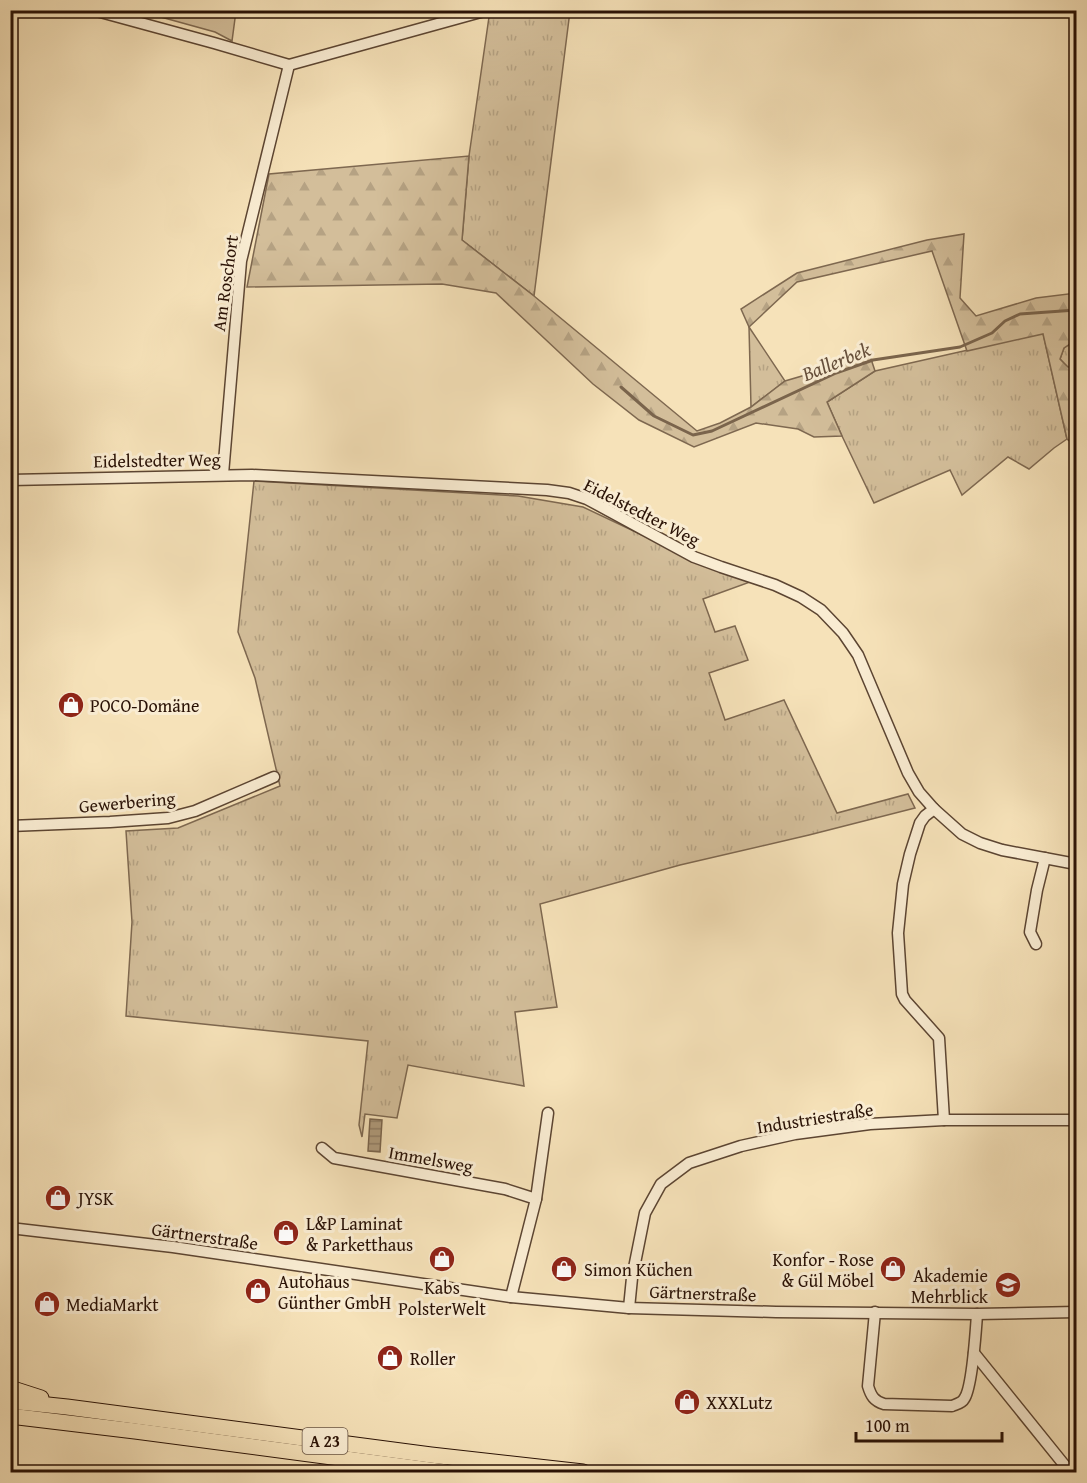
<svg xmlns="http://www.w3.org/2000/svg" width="1087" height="1483" font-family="'Gentium Book Plus',serif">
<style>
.grass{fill:url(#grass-tufts);stroke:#7e6850;stroke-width:1.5}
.forest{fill:url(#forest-firs);stroke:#7e6850;stroke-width:1.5}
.pitch{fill:#d3be9a;stroke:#7e6850;stroke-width:1.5}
.water{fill:url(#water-rules);stroke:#7a644c;stroke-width:1.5}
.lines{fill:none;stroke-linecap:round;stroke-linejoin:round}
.stream{stroke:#7a644c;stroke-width:3}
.minor-casing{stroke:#5c4532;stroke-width:13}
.highway-casing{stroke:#291105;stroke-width:17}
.minor{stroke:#f9ecd2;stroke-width:10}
.highway{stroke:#f6e2b9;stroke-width:15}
.labels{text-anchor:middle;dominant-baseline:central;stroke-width:6;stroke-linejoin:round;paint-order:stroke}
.shield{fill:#f9ecd2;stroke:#675342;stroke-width:1.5}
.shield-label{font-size:16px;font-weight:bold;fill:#291105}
.street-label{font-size:18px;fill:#291105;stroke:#f9ecd2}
.poi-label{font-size:18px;fill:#291105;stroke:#f9ecd2;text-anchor:start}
.water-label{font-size:20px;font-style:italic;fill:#664f3b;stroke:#f9ecd2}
</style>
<defs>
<pattern id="grass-tufts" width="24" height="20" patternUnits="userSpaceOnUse" patternTransform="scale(1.5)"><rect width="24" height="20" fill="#d3be9a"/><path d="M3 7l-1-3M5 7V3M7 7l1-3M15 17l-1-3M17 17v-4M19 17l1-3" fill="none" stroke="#b5a283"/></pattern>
<pattern id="forest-firs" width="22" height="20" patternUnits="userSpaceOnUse" patternTransform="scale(1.5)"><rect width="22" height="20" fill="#d3be9a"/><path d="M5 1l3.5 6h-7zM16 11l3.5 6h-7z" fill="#b5a283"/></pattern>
<pattern id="water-rules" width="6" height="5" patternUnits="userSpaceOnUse" patternTransform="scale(1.5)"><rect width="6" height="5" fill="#b09b7c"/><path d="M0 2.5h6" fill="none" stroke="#8f7d64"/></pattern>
</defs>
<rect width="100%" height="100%" fill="#f6e2b9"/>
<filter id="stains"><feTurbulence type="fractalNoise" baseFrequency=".00333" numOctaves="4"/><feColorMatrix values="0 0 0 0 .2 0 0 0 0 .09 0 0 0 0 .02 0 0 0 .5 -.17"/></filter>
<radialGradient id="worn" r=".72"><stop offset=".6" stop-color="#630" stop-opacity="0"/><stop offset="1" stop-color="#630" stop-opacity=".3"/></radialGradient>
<g class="grass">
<polygon points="513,11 570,11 534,296 462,240 469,156 489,17"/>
<polygon points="749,327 785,381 751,407"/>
<polygon points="1043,333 1067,439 1054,448 1029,469 1008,457 962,495 950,470 874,503 842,436 827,402 875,371"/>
<polygon points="1076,340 1076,367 1068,368 1060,359 1064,348"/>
<polygon points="254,481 518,496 583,507 659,543 750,582 703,599 715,632 735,626 748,660 709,673 725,720 784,700 837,813 908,794 915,808 809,835 680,865 540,904 557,1007 515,1012 524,1086 408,1065 397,1118 365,1114 362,1137 359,1125 368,1041 126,1016 132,922 126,831 178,828 280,786 255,678 238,632"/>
</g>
<g class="forest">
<polygon points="469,156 462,240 534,296 697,431 720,423 751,407 785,381 870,356 875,371 827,402 842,436 814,437 798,429 756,423 694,447 639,420 593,384 496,293 442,284 247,287 269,174"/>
<polygon points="964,234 960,298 976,316 1036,298 1076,293 1076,340 1064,348 1060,359 1068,367 1076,367 1076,446 1067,439 1043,334 967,351 932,251 797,282 749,327 741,309 797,273 927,240"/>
</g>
<polygon class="pitch" points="139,11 236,11 232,41 215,32"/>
<polygon class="water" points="370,1119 382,1120 380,1152 368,1151"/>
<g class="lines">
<polyline class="stream" points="621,387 654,416 693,435 712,431 836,373 873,360 960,347 992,333 1005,321 1020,314 1076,310"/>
<g class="minor-casing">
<g id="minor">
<polyline points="93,10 214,43 289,65 488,10"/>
<polyline points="10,13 11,10"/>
<polyline points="223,474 241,261 289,65"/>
<polyline points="10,480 252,475 547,490 569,493 587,499 694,557 721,567 775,585 801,597 821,610 843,633 858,655 908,773 919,792 934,809 962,834 980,843 1002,850 1076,864"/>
<polyline points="934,809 925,816 920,823 910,854 903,884 898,933 902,994 905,1000 939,1038 944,1120"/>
<polyline points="10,826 110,822 168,818 195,811 274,777"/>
<polyline points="1036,944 1030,932 1037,890 1045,858"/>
<polyline points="322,1148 334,1158 505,1189 536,1199"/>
<polyline points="10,1228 173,1247 511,1297 629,1308 776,1312 977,1314 1076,1312"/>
<polyline points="511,1297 536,1199 548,1113"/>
<polyline points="629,1308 632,1278 645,1213 661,1184 689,1163 741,1146 795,1134 870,1124 944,1120 1076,1120"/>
<path d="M875,1312L868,1386C871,1396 874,1401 884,1404L952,1406C957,1404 962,1403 964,1399C972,1389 976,1329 977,1314"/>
<polyline points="974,1353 1066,1467"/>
</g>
</g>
<g class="highway-casing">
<g id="highway">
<polyline points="10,1388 41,1398"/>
<polyline points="10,1401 67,1407 431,1455 583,1472"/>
<polyline points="10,1416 135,1431 445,1472"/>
</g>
</g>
<use href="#minor" class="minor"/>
<use href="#highway" class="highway"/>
</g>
<defs>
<g id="shop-disc" transform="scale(1.35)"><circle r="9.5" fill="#8f2418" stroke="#f9ecd2"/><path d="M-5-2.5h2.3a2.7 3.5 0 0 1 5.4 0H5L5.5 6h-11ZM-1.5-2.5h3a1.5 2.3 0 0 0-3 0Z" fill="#fff"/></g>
<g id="university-disc" transform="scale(1.35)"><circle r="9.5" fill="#8f2418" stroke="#f9ecd2"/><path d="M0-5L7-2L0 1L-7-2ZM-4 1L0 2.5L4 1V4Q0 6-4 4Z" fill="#fff"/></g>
</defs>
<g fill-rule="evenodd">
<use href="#shop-disc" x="71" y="705"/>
<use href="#shop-disc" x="58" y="1198"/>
<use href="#shop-disc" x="286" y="1233"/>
<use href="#shop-disc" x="442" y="1259"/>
<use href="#shop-disc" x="564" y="1269"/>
<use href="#shop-disc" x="893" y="1269"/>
<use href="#university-disc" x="1008" y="1285"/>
<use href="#shop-disc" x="258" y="1291"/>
<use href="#shop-disc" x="47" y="1304"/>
<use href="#shop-disc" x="390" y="1358"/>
<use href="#shop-disc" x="687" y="1402"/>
</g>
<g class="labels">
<rect class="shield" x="302.5" y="1428" width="45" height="26" rx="4.5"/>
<g class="shield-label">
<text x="325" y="1441">A 23</text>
</g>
<g class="street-label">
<text transform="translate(225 283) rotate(-82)">Am Roschort</text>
<text transform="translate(157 460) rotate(-1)">Eidelstedter Weg</text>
<text transform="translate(642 512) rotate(27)">Eidelstedter Weg</text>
<text transform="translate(127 802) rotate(-5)">Gewerbering</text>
<text transform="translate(815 1118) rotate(-9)">Industriestraße</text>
<text transform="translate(431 1159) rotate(10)">Immelsweg</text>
<text transform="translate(205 1236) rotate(8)">Gärtnerstraße</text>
<text transform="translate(703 1293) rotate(2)">Gärtnerstraße</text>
</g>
<g class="poi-label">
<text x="90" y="705">POCO-Domäne</text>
<text x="78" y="1198">JYSK</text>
<text x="306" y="1223">L&amp;P Laminat<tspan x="306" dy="21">&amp; Parketthaus</tspan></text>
<text x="874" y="1259" text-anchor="end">Konfor - Rose<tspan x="874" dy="21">&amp; Gül Möbel</tspan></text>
<text x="584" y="1269">Simon Küchen</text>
<text x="988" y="1275" text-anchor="end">Akademie<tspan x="988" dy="21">Mehrblick</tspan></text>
<text x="278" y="1281">Autohaus<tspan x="278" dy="21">Günther GmbH</tspan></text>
<text x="442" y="1287" text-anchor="middle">Kabs<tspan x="442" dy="21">PolsterWelt</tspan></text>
<text x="66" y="1304">MediaMarkt</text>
<text x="410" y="1358">Roller</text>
<text x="706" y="1402">XXXLutz</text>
</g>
<g class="water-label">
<text transform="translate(836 361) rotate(-22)">Ballerbek</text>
</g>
</g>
<rect width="1087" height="1483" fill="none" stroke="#f6e2b9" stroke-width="36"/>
<rect x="12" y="12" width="1063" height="1459" fill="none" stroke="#291105" stroke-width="3"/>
<rect x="18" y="18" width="1051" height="1447" fill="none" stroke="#291105" stroke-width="1.5"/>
<path d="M856 1432v9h146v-9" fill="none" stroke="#291105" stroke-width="3"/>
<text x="865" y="1432" font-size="18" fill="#291105" stroke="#f9ecd2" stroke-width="4.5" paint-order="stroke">100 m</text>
<rect width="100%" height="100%" filter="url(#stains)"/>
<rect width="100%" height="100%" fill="url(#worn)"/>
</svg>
